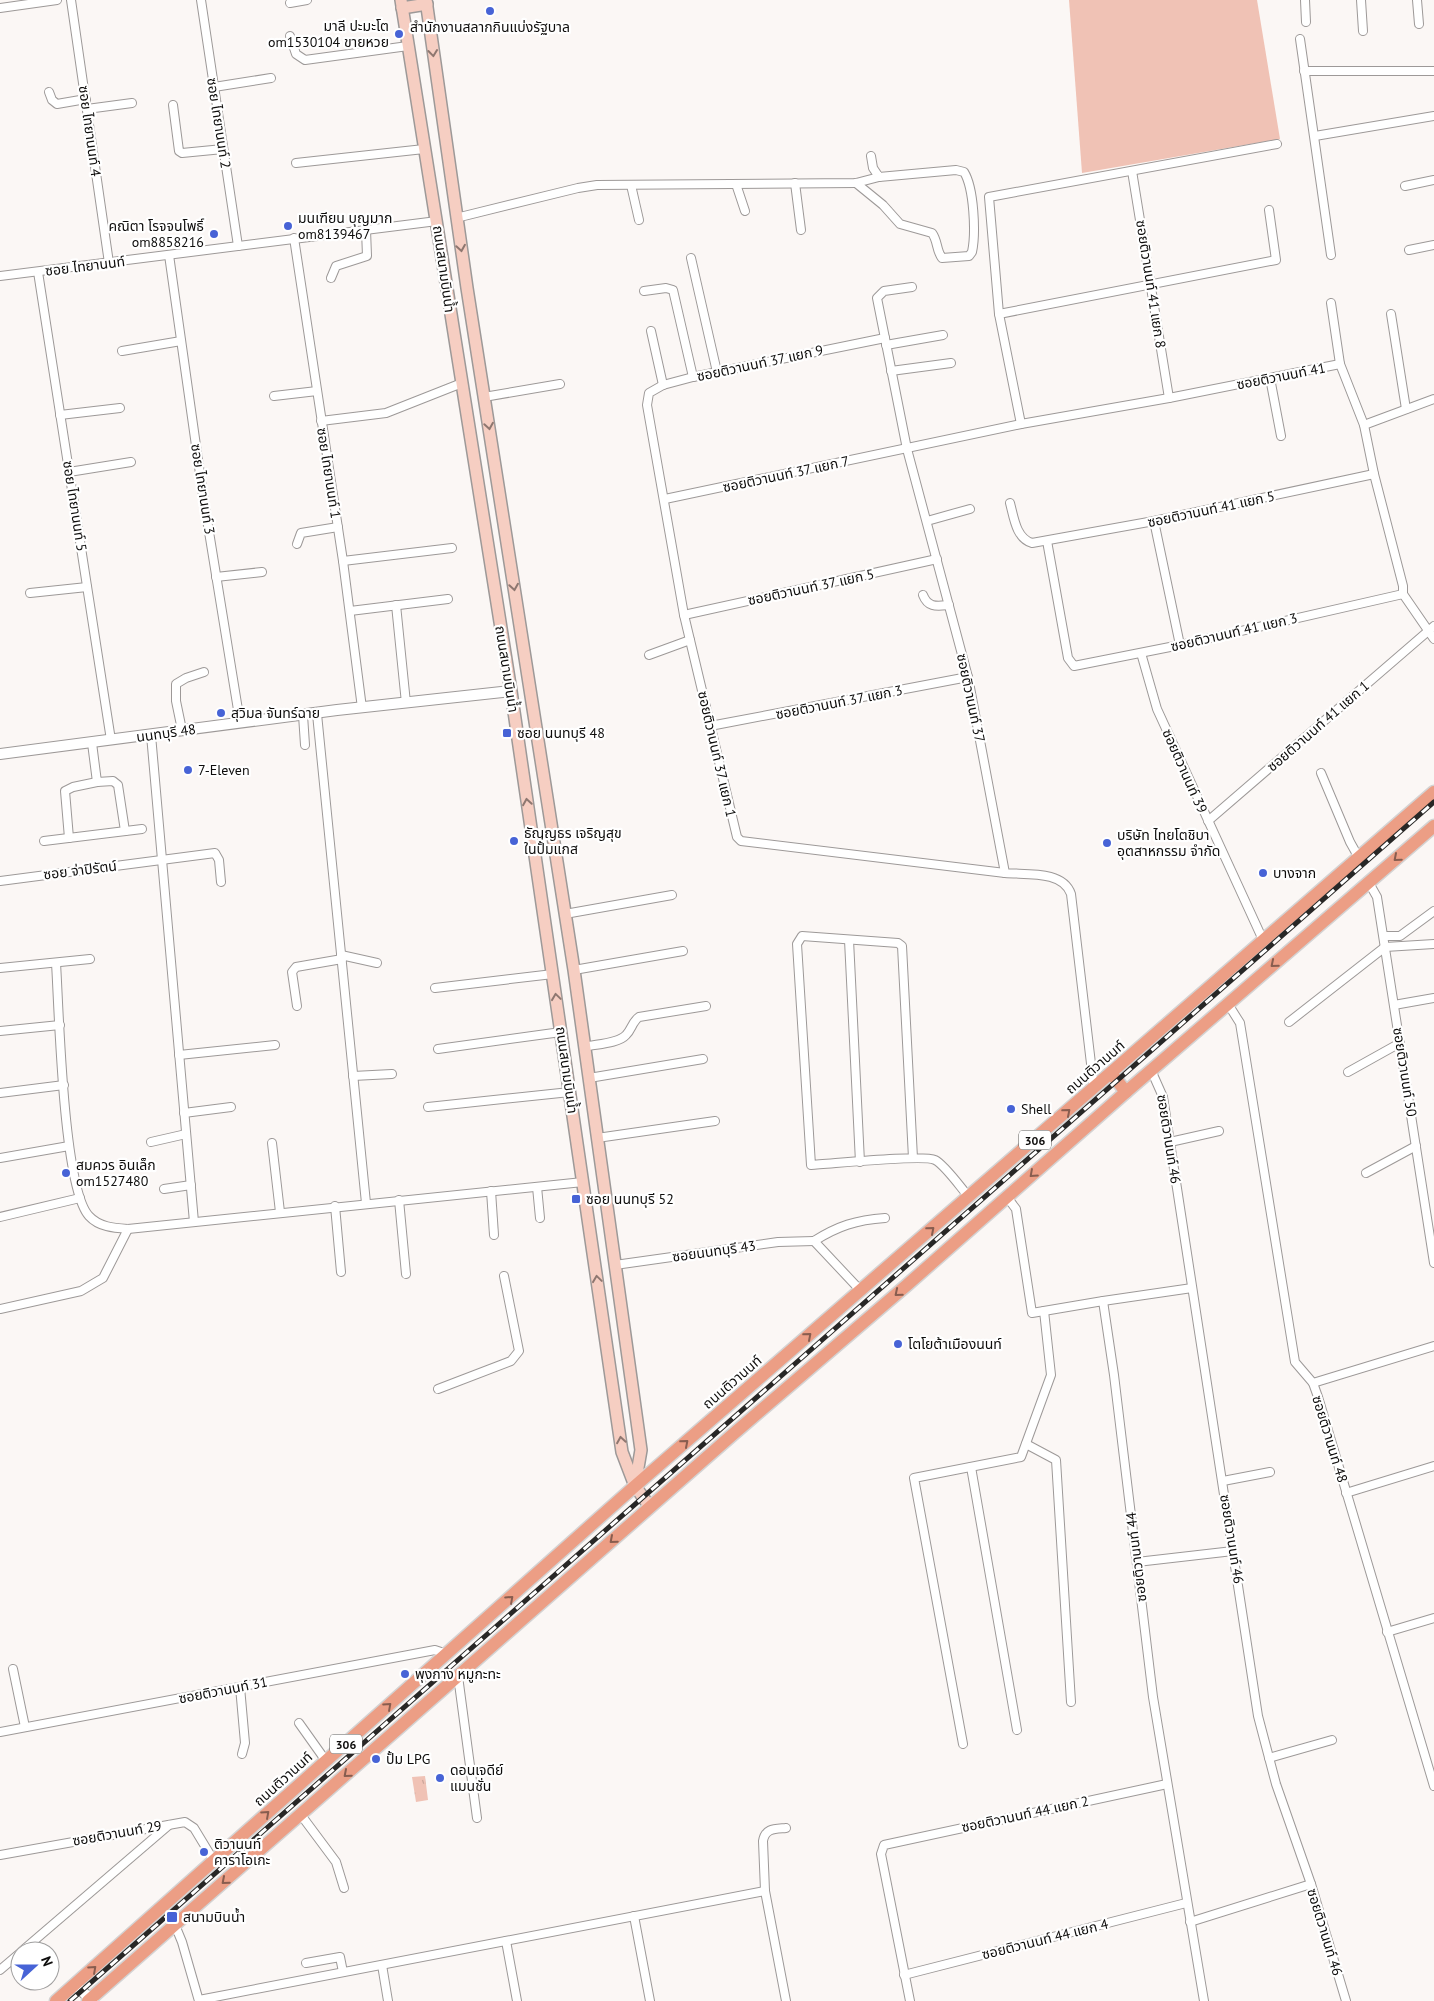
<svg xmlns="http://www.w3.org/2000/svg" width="1434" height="2001" font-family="'PT Sans','Noto Sans Thai',sans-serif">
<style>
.green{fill:#f0c2b5}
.park{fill:url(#park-tufts)}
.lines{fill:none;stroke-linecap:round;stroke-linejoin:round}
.minor-casing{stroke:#9d9998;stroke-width:10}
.tertiary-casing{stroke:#9d9998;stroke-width:12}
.secondary-casing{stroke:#9d9998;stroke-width:14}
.primary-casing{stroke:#d4d3d3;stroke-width:15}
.minor{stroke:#fff;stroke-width:8}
.tertiary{stroke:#fff;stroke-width:10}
.secondary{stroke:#f6cec2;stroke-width:11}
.primary{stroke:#ec9e85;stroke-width:12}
.rail-casing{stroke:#282726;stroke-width:5}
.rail{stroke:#fff;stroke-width:3;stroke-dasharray:9;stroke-linecap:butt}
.oneway{stroke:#8e7770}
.oneway2{stroke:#885d4f}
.poi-dot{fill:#4763d6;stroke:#fff;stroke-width:2}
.labels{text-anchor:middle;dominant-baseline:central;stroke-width:4.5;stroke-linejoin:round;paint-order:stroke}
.shield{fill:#fff;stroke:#565655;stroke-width:1}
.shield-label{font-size:12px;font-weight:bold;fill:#0e0d0c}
.poi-label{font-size:14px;fill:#0e0d0c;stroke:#fff;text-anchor:start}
.street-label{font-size:14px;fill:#0e0d0c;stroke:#fff}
</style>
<defs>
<pattern id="park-tufts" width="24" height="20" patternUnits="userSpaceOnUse" patternTransform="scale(1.25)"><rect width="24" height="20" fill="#f0c2b5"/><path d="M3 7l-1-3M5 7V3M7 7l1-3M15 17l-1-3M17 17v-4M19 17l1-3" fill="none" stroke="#cda69a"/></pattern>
</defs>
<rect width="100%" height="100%" fill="#fbf7f5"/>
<polygon class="green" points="1069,0 1257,0 1280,139 1082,173"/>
<polygon class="park" points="425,1776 428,1800 416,1802 412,1777"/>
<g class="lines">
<g class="minor-casing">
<g id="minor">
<polyline points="71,0 109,263"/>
<polyline points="201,0 238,246"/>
<polyline points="1305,0 1306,22"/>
<polyline points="1361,0 1363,31"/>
<polyline points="1417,0 1419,24"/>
<polyline points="290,3 307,0"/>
<polyline points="0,8 57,0"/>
<polyline points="290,36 296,54 305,60 408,46"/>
<polyline points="1300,39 1331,255"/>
<polyline points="1304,71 1434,71"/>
<polyline points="214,87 271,78"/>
<polyline points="49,92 52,100 57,104 86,99"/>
<polyline points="173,105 179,151 182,153 223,149"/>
<polyline points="87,109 132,103"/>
<polyline points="1315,136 1434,116"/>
<polyline points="296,163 424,149"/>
<polyline points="1132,171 1169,398"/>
<polyline points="795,183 801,230"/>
<path d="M856,183L883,205L900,224L932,233C938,241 936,250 942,258L969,256L972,252C976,233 974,188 964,172L956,170L879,177L873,168L871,156"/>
<polyline points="736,184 745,211"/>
<polyline points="631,185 639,220"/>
<polyline points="1405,186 1434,180"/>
<polyline points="456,218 578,188 597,185 856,183 879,177"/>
<polyline points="294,238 343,561 362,708"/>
<polyline points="1409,250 1434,245"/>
<polyline points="169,255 203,495 240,722"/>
<polyline points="691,258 717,372"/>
<polyline points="38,272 111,740"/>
<polyline points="0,276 437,221"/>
<polyline points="331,278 336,266 367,256 366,230"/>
<path d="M912,287L884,291L877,298L907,449L968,677L1005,873C1026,875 1063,870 1071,894L1094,1089"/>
<polyline points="644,291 666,288 673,290 693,377"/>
<polyline points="1331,303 1340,364 1364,425 1374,474 1403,586 1403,594 1434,639"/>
<polyline points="999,314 1276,260 1269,210"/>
<polyline points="1391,314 1406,409"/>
<polyline points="651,331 663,385"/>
<polyline points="885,338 693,377 663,385 649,393 647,405 684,615 737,837 741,841 1005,873"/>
<polyline points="886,345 943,335"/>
<polyline points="122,351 181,341"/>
<polyline points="891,371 951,363"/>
<polyline points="1270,378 1281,436"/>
<polyline points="274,396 317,391"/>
<polyline points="484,397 560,384"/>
<polyline points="60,415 120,408"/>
<polyline points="321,421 386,413 462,383"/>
<polyline points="1021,424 999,314 989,197 1277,144"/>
<polyline points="1364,425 1434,399"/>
<polyline points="69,472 131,462"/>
<polyline points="665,499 1021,424 1169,398 1340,364"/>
<path d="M1010,503C1014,518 1016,538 1032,543L1154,521L1374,474"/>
<polyline points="927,521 970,509"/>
<polyline points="1154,521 1180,645"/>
<polyline points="1047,541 1068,658 1074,666 1180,645 1403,594"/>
<polyline points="297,544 301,533 338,527"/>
<polyline points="343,561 452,548"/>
<polyline points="216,577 262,572"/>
<polyline points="30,593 87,587"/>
<path d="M923,595C928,608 937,606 949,605"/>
<polyline points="396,605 406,703"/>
<polyline points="350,611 448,599"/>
<polyline points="684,615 937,559"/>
<polyline points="1141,653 1157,709 1263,940"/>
<polyline points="649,655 690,640"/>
<polyline points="317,714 366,1203"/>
<polyline points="303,715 305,745"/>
<polyline points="710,726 968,677"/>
<polyline points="182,730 176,701 176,684 186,678 204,672"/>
<polyline points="151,735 194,1222"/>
<polyline points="92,743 97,782 113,781 118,785 125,831"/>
<polyline points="1321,773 1350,842 1359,858"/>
<polyline points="1208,821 1434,626"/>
<polyline points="69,838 65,791 73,787 97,782"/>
<polyline points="44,841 142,829"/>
<polyline points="0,881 215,853 219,860 221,882"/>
<polyline points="1369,883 1377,897 1434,1263"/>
<polyline points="565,914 672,895"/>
<polyline points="1384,936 1400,936 1434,911"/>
<polyline points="849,940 860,1162"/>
<polyline points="341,955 377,963"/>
<path d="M56,963C59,1009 63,1188 89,1216C99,1227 114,1228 128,1229L583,1182"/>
<polyline points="0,968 90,959"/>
<polyline points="574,970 683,951"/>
<polyline points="435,988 553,974"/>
<polyline points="1228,1004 1240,1023 1295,1362 1313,1383 1318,1397 1434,1786"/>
<polyline points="1394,1005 1434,998"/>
<polyline points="297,1006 292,972 296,967 342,959"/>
<polyline points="1289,1022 1385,947 1434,944"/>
<polyline points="0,1031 60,1025"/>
<path d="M584,1047C595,1044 618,1044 626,1035C632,1029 632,1022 639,1017L706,1006"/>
<polyline points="438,1049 561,1032"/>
<polyline points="179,1055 275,1045"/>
<polyline points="1151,1070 1163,1097 1258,1716 1276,1784 1311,1884 1346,2001"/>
<polyline points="1348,1072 1400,1043"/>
<polyline points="353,1076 392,1074"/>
<polyline points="589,1078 703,1059"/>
<polyline points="0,1093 64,1085"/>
<polyline points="428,1107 570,1092"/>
<polyline points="184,1113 231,1107"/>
<polyline points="597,1138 715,1121"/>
<polyline points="151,1142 186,1134"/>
<polyline points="1170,1142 1219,1131"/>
<polyline points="272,1143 280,1212"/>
<polyline points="0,1158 69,1146"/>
<path d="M913,1158L902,946L898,943L802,936L797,944L811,1165C831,1164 923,1154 935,1160C945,1165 961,1188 969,1197"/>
<polyline points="1366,1173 1416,1146"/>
<polyline points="537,1187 540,1218"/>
<polyline points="164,1189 191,1185"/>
<polyline points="491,1191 494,1235"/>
<polyline points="1007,1197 1016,1209 1032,1313 1103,1301 1114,1375 1153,1697 1204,2001"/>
<polyline points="399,1200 406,1274"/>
<polyline points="335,1206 341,1272"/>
<polyline points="0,1217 80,1198"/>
<path d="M814,1241C838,1226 856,1220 885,1218"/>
<polyline points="814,1241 861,1291"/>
<polyline points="615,1265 778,1242 814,1241"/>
<polyline points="1103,1301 1192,1288"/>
<polyline points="0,1309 81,1291 103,1278 128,1229"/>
<polyline points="1313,1383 1434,1346"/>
<polyline points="438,1389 511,1361 519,1351 504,1276"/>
<polyline points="1026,1444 1056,1460 1071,1702"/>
<polyline points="971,1467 1017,1730"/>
<polyline points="1223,1481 1270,1472"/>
<polyline points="1346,1493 1434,1466"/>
<polyline points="1137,1562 1233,1551"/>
<polyline points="1387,1632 1434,1618"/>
<polyline points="13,1669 25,1727"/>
<polyline points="458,1676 477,1818"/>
<polyline points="240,1687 245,1743 242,1754"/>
<polyline points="299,1723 326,1761"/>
<polyline points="0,1732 435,1650 447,1654"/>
<polyline points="963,1744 914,1478 1021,1457 1051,1375 1044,1311"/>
<polyline points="1269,1758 1332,1740"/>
<polyline points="301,1815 336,1862 344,1888"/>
<polyline points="0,1855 185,1822 194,1828 214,1861"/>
<polyline points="634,1916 650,2001"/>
<polyline points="1190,1922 1311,1884"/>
<polyline points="175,1925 182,1942 199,2001"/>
<polyline points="506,1941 517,2001"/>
<polyline points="22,1951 169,1825"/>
<polyline points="306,1963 340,1957 343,1972"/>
<polyline points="382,1965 388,2001"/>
<polyline points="0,1970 20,1953"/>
<polyline points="904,1975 1186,1903"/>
<polyline points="199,2000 765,1891"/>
<path d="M786,2001L765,1891L763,1841C765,1828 775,1829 786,1828"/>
<polyline points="910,2001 881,1854 884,1845 1167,1784"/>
</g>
</g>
<g class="tertiary-casing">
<g id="tertiary">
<polyline points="0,754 337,710 511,691"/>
<polyline points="75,1985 93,2001"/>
</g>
</g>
<g class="secondary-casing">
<g id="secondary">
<polyline points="401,0 511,691 622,1452 635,1486 650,1507"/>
<polyline points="426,0 467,288 574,970 641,1450 635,1485"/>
<polyline points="402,8 427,4"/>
</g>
</g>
<g class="primary-casing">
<g id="primary">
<polyline points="1111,1073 1126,1092"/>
<polyline points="56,2001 635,1486 1434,792"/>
<polyline points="88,2001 731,1436 907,1285 1126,1092 1434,826"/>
</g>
</g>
<use href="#minor" class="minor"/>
<use href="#tertiary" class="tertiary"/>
<use href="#secondary" class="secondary"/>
<use href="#primary" class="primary"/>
<g class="rail-casing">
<polyline id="rail" points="70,2001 1434,802"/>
</g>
<use href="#rail" class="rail"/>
</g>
<defs><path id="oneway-chevron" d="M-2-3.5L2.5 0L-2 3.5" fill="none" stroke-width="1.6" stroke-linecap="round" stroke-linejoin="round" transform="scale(1.25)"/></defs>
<g class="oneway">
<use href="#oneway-chevron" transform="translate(433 53) rotate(83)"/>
<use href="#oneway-chevron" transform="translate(461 248) rotate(81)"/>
<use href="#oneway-chevron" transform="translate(489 426) rotate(81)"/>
<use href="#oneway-chevron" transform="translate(514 587) rotate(81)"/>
<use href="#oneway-chevron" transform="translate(527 802) rotate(-99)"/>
<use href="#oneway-chevron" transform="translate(556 997) rotate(-98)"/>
<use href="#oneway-chevron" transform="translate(597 1279) rotate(-98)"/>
<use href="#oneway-chevron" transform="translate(621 1440) rotate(-99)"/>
</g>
<g class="oneway2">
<use href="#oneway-chevron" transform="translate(1397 858) rotate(139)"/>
<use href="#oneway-chevron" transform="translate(1274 964) rotate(140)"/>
<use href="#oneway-chevron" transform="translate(1067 1112) rotate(-41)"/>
<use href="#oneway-chevron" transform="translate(1033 1174) rotate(138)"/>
<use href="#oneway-chevron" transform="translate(931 1230) rotate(-41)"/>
<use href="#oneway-chevron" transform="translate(898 1293) rotate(140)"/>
<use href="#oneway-chevron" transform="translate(808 1336) rotate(-41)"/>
<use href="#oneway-chevron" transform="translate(685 1443) rotate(-41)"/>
<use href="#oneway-chevron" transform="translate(613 1540) rotate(139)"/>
<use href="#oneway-chevron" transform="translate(510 1599) rotate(-42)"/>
<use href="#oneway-chevron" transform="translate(388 1706) rotate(-42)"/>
<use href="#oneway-chevron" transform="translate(347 1774) rotate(139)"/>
<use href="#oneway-chevron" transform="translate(266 1814) rotate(-42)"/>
<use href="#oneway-chevron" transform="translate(225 1881) rotate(139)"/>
<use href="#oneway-chevron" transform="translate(93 1969) rotate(-42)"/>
</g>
<g class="poi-dot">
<circle cx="490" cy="11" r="5"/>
<circle cx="399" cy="34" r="5"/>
<circle cx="288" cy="226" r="5"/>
<circle cx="214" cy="234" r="5"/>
<circle cx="221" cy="713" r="5"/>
<rect x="502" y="728" width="10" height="10" rx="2.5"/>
<circle cx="188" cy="770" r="5"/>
<circle cx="514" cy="841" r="5"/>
<circle cx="1107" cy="843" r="5"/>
<circle cx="1263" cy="873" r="5"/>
<circle cx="1011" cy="1109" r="5"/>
<circle cx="66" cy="1173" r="5"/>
<rect x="571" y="1194" width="10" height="10" rx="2.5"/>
<circle cx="898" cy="1344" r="5"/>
<circle cx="405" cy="1674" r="5"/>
<circle cx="376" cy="1759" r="5"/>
<circle cx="440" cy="1778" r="5"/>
<circle cx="204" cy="1852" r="5"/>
<rect x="166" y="1911" width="12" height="12" rx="2.5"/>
</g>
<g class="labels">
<g class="shield">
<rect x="1019" y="1130.5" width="32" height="19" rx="4"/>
<rect x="330" y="1734.5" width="32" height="19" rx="4"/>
</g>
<g class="shield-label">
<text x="1035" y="1140">306</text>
<text x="346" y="1744">306</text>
</g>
<g class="poi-label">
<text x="389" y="26" text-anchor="end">มาลี ปะมะโต<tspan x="389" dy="16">om1530104 ขายหวย</tspan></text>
<text x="490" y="27" text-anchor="middle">สำนักงานสลากกินแบ่งรัฐบาล</text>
<text x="298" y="218">มนเฑียน บุญมาก<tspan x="298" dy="16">om8139467</tspan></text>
<text x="204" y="226" text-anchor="end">คณิตา โรจจนโพธิ์<tspan x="204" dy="16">om8858216</tspan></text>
<text x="231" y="713">สุวิมล จันทร์ฉาย</text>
<text x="517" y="733">ซอย นนทบุรี 48</text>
<text x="198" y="770">7-Eleven</text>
<text x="524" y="833">ธัญญธร เจริญสุข<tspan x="524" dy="16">ในปั้มแกส</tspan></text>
<text x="1117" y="835">บริษัท ไทยโตชิบา<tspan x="1117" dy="16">อุตสาหกรรม จำกัด</tspan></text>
<text x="1273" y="873">บางจาก</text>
<text x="1021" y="1109">Shell</text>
<text x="76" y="1165">สมควร อินเล็ก<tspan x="76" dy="16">om1527480</tspan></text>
<text x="586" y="1199">ซอย นนทบุรี 52</text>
<text x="908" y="1344">โตโยต้าเมืองนนท์</text>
<text x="415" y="1674">พุงกาง หมูกะทะ</text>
<text x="386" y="1759">ปั้ม LPG</text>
<text x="450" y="1770">ดอนเจดีย์<tspan x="450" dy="16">แมนชั่น</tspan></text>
<text x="214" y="1844">ติวานนท์<tspan x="214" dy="16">คาราโอเกะ</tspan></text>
<text x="183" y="1917">สนามบินน้ำ</text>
</g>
<g class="street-label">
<text transform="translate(219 123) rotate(81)">ซอย ไทยานนท์ 2</text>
<text transform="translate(90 131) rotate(82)">ซอย ไทยานนท์ 4</text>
<text transform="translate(85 266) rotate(-7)">ซอย ไทยานนท์</text>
<text transform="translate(444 269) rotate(82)">ถนนสนามบินน้ำ</text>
<text transform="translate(1151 284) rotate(81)">ซอยติวานนท์ 41 แยก 8</text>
<text transform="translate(760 363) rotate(-12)">ซอยติวานนท์ 37 แยก 9</text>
<text transform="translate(1281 376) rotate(-11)">ซอยติวานนท์ 41</text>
<text transform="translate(329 473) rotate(81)">ซอย ไทยานนท์ 1</text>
<text transform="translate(786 474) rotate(-12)">ซอยติวานนท์ 37 แยก 7</text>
<text transform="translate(203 489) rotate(81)">ซอย ไทยานนท์ 3</text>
<text transform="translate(75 506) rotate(81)">ซอย ไทยานนท์ 5</text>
<text transform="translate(1211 509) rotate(-12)">ซอยติวานนท์ 41 แยก 5</text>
<text transform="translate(811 587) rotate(-12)">ซอยติวานนท์ 37 แยก 5</text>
<text transform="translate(1234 632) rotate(-13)">ซอยติวานนท์ 41 แยก 3</text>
<text transform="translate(507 669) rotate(81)">ถนนสนามบินน้ำ</text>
<text transform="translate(971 698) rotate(78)">ซอยติวานนท์ 37</text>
<text transform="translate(839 702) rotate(-11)">ซอยติวานนท์ 37 แยก 3</text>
<text transform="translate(1318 726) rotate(-41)">ซอยติวานนท์ 41 แยก 1</text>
<text transform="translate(166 733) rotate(-8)">นนทบุรี 48</text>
<text transform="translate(717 754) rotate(77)">ซอยติวานนท์ 37 แยก 1</text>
<text transform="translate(1185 771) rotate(66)">ซอยติวานนท์ 39</text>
<text transform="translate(80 870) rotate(-7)">ซอย จ่าปิรัตน์</text>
<text transform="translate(1095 1067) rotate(-41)">ถนนติวานนท์</text>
<text transform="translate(567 1070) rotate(82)">ถนนสนามบินน้ำ</text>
<text transform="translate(1405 1072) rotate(81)">ซอยติวานนท์ 50</text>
<text transform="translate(1169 1139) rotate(81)">ซอยติวานนท์ 46</text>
<text transform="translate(714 1251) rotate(-8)">ซอยนนทบุรี 43</text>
<text transform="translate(732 1382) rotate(-41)">ถนนติวานนท์</text>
<text transform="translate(1330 1439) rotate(73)">ซอยติวานนท์ 48</text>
<text transform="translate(1232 1539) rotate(81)">ซอยติวานนท์ 46</text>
<text transform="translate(1136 1557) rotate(-97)">ซอยติวานนท์ 44</text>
<text transform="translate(223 1690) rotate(-11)">ซอยติวานนท์ 31</text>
<text transform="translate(283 1779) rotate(-42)">ถนนติวานนท์</text>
<text transform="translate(1025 1814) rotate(-12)">ซอยติวานนท์ 44 แยก 2</text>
<text transform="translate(117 1833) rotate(-10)">ซอยติวานนท์ 29</text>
<text transform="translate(1325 1932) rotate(73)">ซอยติวานนท์ 46</text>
<text transform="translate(1045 1939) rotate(-14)">ซอยติวานนท์ 44 แยก 4</text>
</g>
</g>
<g transform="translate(35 1966) rotate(69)"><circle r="24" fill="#ffffff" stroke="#9f9e9e"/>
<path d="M0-4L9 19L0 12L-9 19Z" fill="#4763d6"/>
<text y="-8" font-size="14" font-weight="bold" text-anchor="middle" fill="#0e0d0c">N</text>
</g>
</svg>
